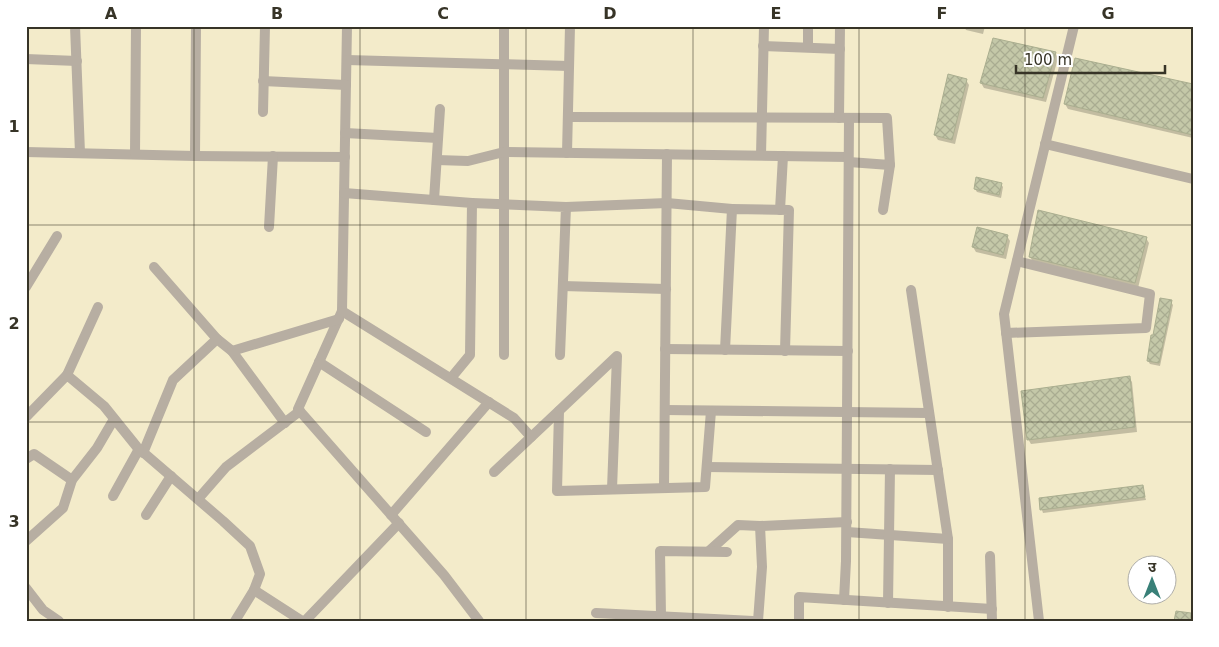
<svg xmlns="http://www.w3.org/2000/svg" width="1219" height="647" font-family="'DejaVu Sans','Noto Sans Devanagari',sans-serif">
<style>
.shadow{fill:#0003}
.building{fill:url(#building-cross-hatch);stroke:#aaae8f}
.lines{fill:none;stroke-linecap:round;stroke-linejoin:round}
.minor{stroke:#b7aea2;stroke-width:10}
.grid{fill:none;stroke:#373427;stroke-width:1;stroke-opacity:0.55}
.neatline{fill:none;stroke:#373427;stroke-width:2}
.grid-label{font-size:16px;text-anchor:middle;font-weight:bold;fill:#373427}
</style>
<defs>
<pattern id="building-cross-hatch" width="8" height="8" patternUnits="userSpaceOnUse" patternTransform="scale(1.25)"><rect width="8" height="8" fill="#c4c8a8"/><path d="M0 0l8 8M0 8l8-8" fill="none" stroke="#a9ac91"/></pattern>
</defs>
<rect width="100%" height="100%" fill="#f3ebca"/>
<g class="shadow">
<polygon points="964,26 985,26 983,34 966,30"/>
<polygon points="1055,53 1058,58 1046,102 984,88 981,83"/>
<polygon points="966,80 969,85 955,144 938,140 935,135"/>
<polygon points="1193,86 1193,138 1068,109 1065,104"/>
<polygon points="1001,184 1003,187 1001,198 977,192 975,189"/>
<polygon points="1007,236 1010,241 1006,259 976,252 973,247"/>
<polygon points="1146,238 1149,243 1138,288 1033,262 1030,257"/>
<polygon points="1171,302 1173,305 1160,366 1150,364 1148,361 1154,337"/>
<polygon points="1129,377 1132,382 1137,432 1031,444 1028,439"/>
<polygon points="1142,486 1146,500 1043,513 1042,510 1040,499"/>
</g>
<g class="building">
<polygon points="993,38 1056,52 1043,98 980,83"/>
<polygon points="1075,58 1193,84 1193,135 1064,104"/>
<polygon points="948,74 967,79 952,140 934,135"/>
<polygon points="976,177 1002,183 999,195 974,189"/>
<polygon points="1038,210 1147,237 1135,283 1029,257"/>
<polygon points="977,227 1008,235 1003,255 972,247"/>
<polygon points="1160,298 1172,300 1159,363 1147,361 1151,335 1153,335"/>
<polygon points="1130,376 1135,427 1027,440 1021,391"/>
<polygon points="1143,485 1145,497 1040,510 1039,498"/>
<polygon points="1176,611 1191,613 1190,621 1174,621"/>
</g>
<g class="lines">
<g class="minor">
<polyline points="75,26 80,153"/>
<polyline points="347,26 342,311 298,409 444,575 479,621"/>
<polyline points="504,26 504,355"/>
<polyline points="763,46 840,49"/>
<polyline points="808,47 808,26"/>
<polyline points="26,59 77,61"/>
<polyline points="347,60 569,66"/>
<polyline points="263,81 346,85"/>
<polyline points="263,112 265,26"/>
<polyline points="568,117 887,118 890,165 849,162"/>
<polyline points="839,118 840,26"/>
<polyline points="345,133 438,138"/>
<polyline points="1045,144 1193,179"/>
<polyline points="26,152 195,156 345,157"/>
<polyline points="567,153 570,26"/>
<polyline points="135,154 136,26"/>
<polyline points="761,155 764,26"/>
<polyline points="195,156 196,26"/>
<polyline points="437,160 468,161 504,152 848,157"/>
<polyline points="344,193 472,203 470,355 451,378"/>
<polyline points="434,200 440,109"/>
<polyline points="472,203 566,207 560,355"/>
<polyline points="566,207 667,203 732,209"/>
<polyline points="780,210 783,156"/>
<polyline points="883,210 890,165"/>
<polyline points="269,227 273,156"/>
<polyline points="154,267 217,339 232,351 285,423"/>
<polyline points="563,286 666,289"/>
<polyline points="26,287 57,236"/>
<polyline points="911,290 948,539 948,607"/>
<polyline points="342,311 514,418 531,437"/>
<polyline points="1006,333 1146,328 1150,294 1017,261"/>
<polyline points="665,349 848,351"/>
<polyline points="725,350 732,209 789,210 785,351"/>
<polyline points="232,351 339,319"/>
<polyline points="319,362 426,432"/>
<polyline points="67,375 98,307"/>
<polyline points="665,410 929,413"/>
<polyline points="559,411 557,491 705,487 711,411"/>
<polyline points="26,417 67,375 104,406 137,447 223,521 250,546 260,574 254,590 235,621"/>
<polyline points="143,453 173,380 217,339"/>
<polyline points="26,459 34,454 72,480"/>
<polyline points="707,467 938,470"/>
<polyline points="494,472 617,356 612,489"/>
<polyline points="664,488 667,154"/>
<polyline points="113,496 139,449"/>
<polyline points="198,499 226,467 300,411"/>
<polyline points="146,515 171,476"/>
<polyline points="391,515 489,402"/>
<polyline points="847,532 948,539"/>
<polyline points="26,541 63,508 72,480 97,448 114,419"/>
<polyline points="709,551 738,525 760,526 847,522"/>
<polyline points="990,556 992,621"/>
<polyline points="26,588 43,610 59,621"/>
<polyline points="254,590 302,621"/>
<polyline points="844,600 846,561 849,118"/>
<polyline points="888,603 890,469"/>
<polyline points="596,613 753,621"/>
<polyline points="661,616 660,551 727,552"/>
<polyline points="305,621 399,523"/>
<polyline points="758,621 762,567 760,526"/>
<polyline points="799,621 799,597 992,609"/>
<polyline points="1039,621 1004,314 1074,26"/>
</g>
</g>
<path class="grid" d="M194,26V621M360,26V621M526,26V621M693,26V621M859,26V621M1025,26V621M26,225H1193M26,422H1193"/>
<rect width="1219" height="647" fill="none" stroke="#ffffff" stroke-width="55"/>
<g transform="translate(1152 580)"><circle r="24" fill="#ffffff" stroke="#afaea9"/>
<path d="M0-4L9 19L0 12L-9 19Z" fill="#398078"/>
<text y="-8" font-size="14" font-weight="bold" text-anchor="middle" fill="#373427">उ</text>
</g>
<path d="M1016 65v8h149v-8" fill="none" stroke="#373427" stroke-width="2.5"/>
<text x="1024" y="65" font-size="15" fill="#373427" stroke="#ffffff" stroke-width="4" paint-order="stroke">100 m</text>
<rect x="28" y="28" width="1164" height="592" class="neatline"/>
<g class="grid-label">
<text x="111" y="19">A</text>
<text x="277" y="19">B</text>
<text x="443" y="19">C</text>
<text x="610" y="19">D</text>
<text x="776" y="19">E</text>
<text x="942" y="19">F</text>
<text x="1108" y="19">G</text>
<text x="14" y="132">1</text>
<text x="14" y="329">2</text>
<text x="14" y="527">3</text>
</g>
</svg>
